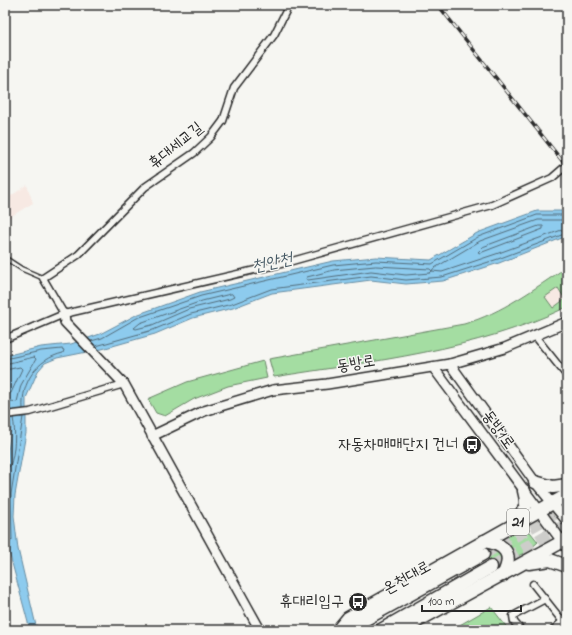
<svg xmlns="http://www.w3.org/2000/svg" width="572" height="635" font-family="'Indie Flower','Poor Story',sans-serif">
<style>
.built{fill:#f7e9e3}
.green{fill:#a4dda2;stroke:#688466;fill-rule:evenodd}
.water{fill:#8dcbee;stroke:#668ba0}
.lines{fill:none;stroke-linecap:round;stroke-linejoin:round}
.shore{stroke:#526b79;stroke-width:1}
.highway-tunnel{stroke:#cdcdca;stroke-width:12;stroke-dasharray:12 6;stroke-linecap:butt}
.lane-casing{stroke:#2b2b2b;stroke-width:6}
.street-casing{stroke:#2b2b2b;stroke-width:9}
.secondary-casing{stroke:#2b2b2b;stroke-width:12}
.highway-casing{stroke:#2b2b2b;stroke-width:15}
.lane{stroke:#f6f6f2;stroke-width:3}
.street{stroke:#f6f6f2;stroke-width:6}
.secondary{stroke:#f6f6f2;stroke-width:9}
.highway{stroke:#f6f6f2;stroke-width:12}
.rail-casing{stroke:#2b2b2b;stroke-width:3.5}
.rail{stroke:#f6f6f2;stroke-width:2;stroke-dasharray:6;stroke-linecap:butt}
.labels{text-anchor:middle;dominant-baseline:central;stroke-width:3;stroke-linejoin:round;paint-order:stroke}
.shield{fill:#f6f6f2;stroke:#686867;stroke-width:1}
.shield-label{font-size:15px;font-weight:bold;fill:#2b2b2b}
.street-label{font-size:16px;fill:#2b2b2b;stroke:#f6f6f2}
.poi-label{font-size:16px;fill:#2b2b2b;stroke:#f6f6f2;text-anchor:end}
.water-label{font-size:17px;font-style:italic;fill:#485b66;stroke:#f6f6f2}
</style>
<rect width="100%" height="100%" fill="#f6f6f2"/>
<filter id="ink" filterUnits="userSpaceOnUse"><feTurbulence type="fractalNoise" baseFrequency=".025" numOctaves="2"/><feDisplacementMap in="SourceGraphic" scale="8" xChannelSelector="R" yChannelSelector="G"/><feConvolveMatrix kernelMatrix="1 2 1 2 8 2 1 2 1" color-interpolation-filters="sRGB"/></filter>
<g filter="url(#ink)">
<g class="built">
<polygon points="27,185 33,203 5,220 5,200"/>
<polygon points="558,288 565,299 553,308 545,297"/>
</g>
<g class="green">
<path d="M567,267V307C475,351 373,361 274,377L269,359L464,324C502,313 535,288 567,267ZM558,288L565,299L553,308L545,297Z"/>
<polygon points="263,361 267,378 228,386 194,399 165,416 156,413 148,399 187,382"/>
<polygon points="523,523 538,542 528,551 512,559 498,539"/>
<polygon points="482,547 496,547 505,560 497,574"/>
<polygon points="491,607 509,630 451,630"/>
</g>
<polygon class="water" points="537,211 567,211 567,236 499,263 443,281 406,284 371,280 272,293 233,308 193,318 155,334 102,349 57,358 45,363 38,371 26,398 26,433 15,495 14,516 18,549 37,630 30,630 5,537 5,476 11,428 7,409 5,409 5,356 41,347 71,344 100,334 136,315 200,292 333,261 376,257 431,260 477,233"/>
<g class="lines">
<g class="shore">
<polyline points="567,220 538,220 480,241 433,269 432,271 442,272 496,254 567,228"/>
<polygon points="539,226 543,226 543,229 480,253 478,252 483,247"/>
<polygon points="376,266 430,269 432,271 430,273 406,275 371,271 308,280 306,279 307,277 334,270"/>
<polygon points="232,294 234,297 230,299 189,309 152,325 136,329 134,328 140,323 202,301"/>
<polyline points="91,341 102,338 137,318 201,296 333,265 376,261 432,264 478,237 537,215 567,215"/>
<polyline points="96,346 153,330 191,314 232,304 271,289 371,276 406,280 442,277 498,259 567,233"/>
<path d="M5,359L41,351L62,349L64,350L63,353C37,359 21,382 23,409"/>
<polyline points="5,364 34,357 36,359 21,385 17,402 5,400"/>
<polyline points="5,370 20,367 22,369 11,393 5,394"/>
<path d="M5,469L10,466C15,452 16,433 13,418"/>
<polyline points="5,474 9,476 6,494 7,533 5,535"/>
<polyline points="5,540 10,542 12,540 11,494 23,417"/>
</g>
<g class="highway-tunnel">
<polyline points="483,554 567,507"/>
<polyline points="491,567 567,524"/>
</g>
<g class="lane-casing">
<polyline id="lane" points="5,258 22,269 43,278"/>
</g>
<g class="street-casing">
<g id="street">
<polyline points="64,314 43,278 78,255 145,187 194,153 211,137 223,121 234,88 274,35 289,5"/>
<polyline points="535,336 567,376"/>
<polyline points="5,339 64,314 285,263 492,205 552,178 567,165"/>
<polyline points="5,415 30,412 124,384"/>
<polyline points="533,584 567,627"/>
<polyline points="521,630 514,622 513,616 545,599"/>
<polyline points="553,630 563,621"/>
</g>
</g>
<g class="secondary-casing">
<g id="secondary">
<polyline points="64,314 65,322 124,384 260,630"/>
<polyline points="450,364 535,482 567,521"/>
<polyline points="433,367 567,548"/>
<polyline points="152,436 204,411 273,390 327,384 450,364 505,348 567,322"/>
</g>
</g>
<g class="highway-casing">
<g id="highway">
<polyline points="535,482 553,487 567,485"/>
<path d="M516,520C526,508 528,506 524,491"/>
<path d="M484,541C505,544 514,554 503,575"/>
<polyline points="529,563 550,560 567,566"/>
<polyline points="338,630 348,618 567,495"/>
<polyline points="346,630 483,554"/>
<polyline points="381,630 491,567"/>
<polyline points="401,630 567,539"/>
</g>
</g>
<use href="#lane" class="lane"/>
<use href="#street" class="street"/>
<use href="#secondary" class="secondary"/>
<use href="#highway" class="highway"/>
<g class="rail-casing">
<polyline id="rail" points="438,5 567,167"/>
</g>
<use href="#rail" class="rail"/>
</g>
</g>
<defs>
<g id="bus-disc" transform="scale(1)"><circle r="9.5" fill="#2b2b2b" stroke="#f6f6f2"/><path d="M-5-6H5V4H4V6H2V4H-2V6H-4V4H-5ZM-3.5-4V0h7V-4ZM-3.5 1.2v1.5H-2V1.2ZM2 1.2v1.5H3.5V1.2Z" fill="#fff"/></g>
</defs>
<g fill-rule="evenodd">
<use href="#bus-disc" x="472" y="445"/>
<use href="#bus-disc" x="358" y="602"/>
</g>
<g class="labels">
<rect class="shield" x="507" y="509" width="22" height="26" rx="3"/>
<g class="shield-label">
<text x="518" y="522">21</text>
</g>
<g class="street-label">
<text transform="translate(176 146) rotate(-39)">휴대세교길</text>
<text transform="translate(356 364) rotate(-9)">동방로</text>
<text transform="translate(498 430) rotate(54)">동방1로</text>
<text transform="translate(407 578) rotate(-29)">온천대로</text>
</g>
<g class="poi-label">
<text x="458" y="445">자동차매매단지 건너</text>
<text x="344" y="602">휴대리입구</text>
</g>
<g class="water-label">
<text transform="translate(272 263) rotate(-12)">천안천</text>
</g>
</g>
<rect width="572" height="635" fill="none" stroke="#f6f6f2" stroke-width="20"/>
<rect x="10" y="10" width="552" height="615" fill="none" stroke="#2b2b2b" stroke-width="1.5" filter="url(#ink)"/>
<path d="M422 605v6h99v-6" fill="none" stroke="#2b2b2b" stroke-width="2"/>
<text x="428" y="605" font-size="12" fill="#2b2b2b" stroke="#f6f6f2" stroke-width="3" paint-order="stroke">100 m</text>
</svg>
